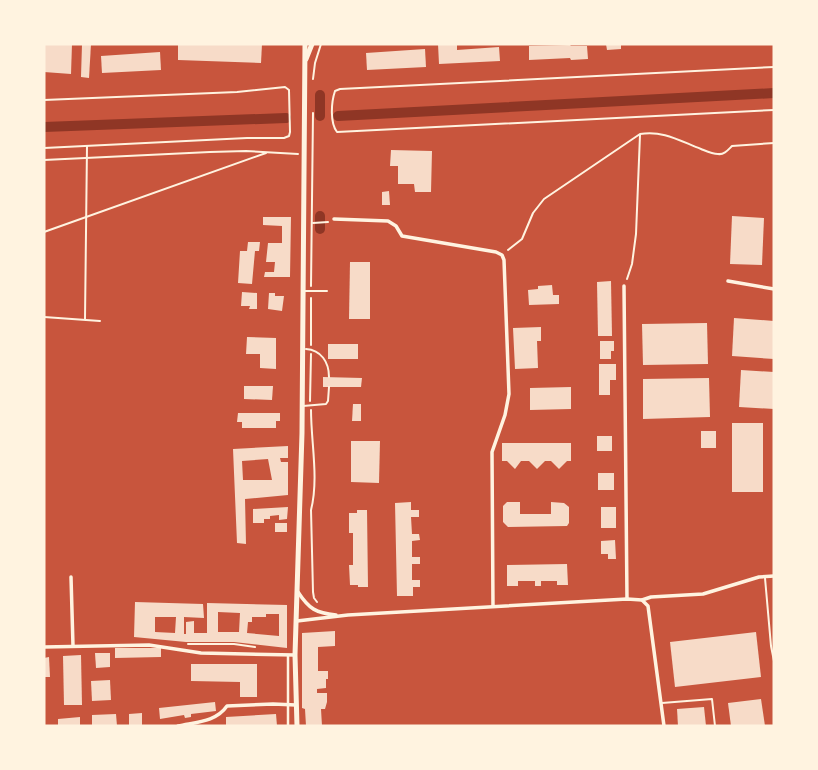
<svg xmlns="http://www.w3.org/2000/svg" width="818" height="770" font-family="Roboto,sans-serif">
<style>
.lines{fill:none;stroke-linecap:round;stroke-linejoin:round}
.stream{stroke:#8f3625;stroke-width:2.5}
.canal{stroke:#8f3625;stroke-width:10}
.building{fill:#f7dbc8;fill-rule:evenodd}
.path{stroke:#fff3e0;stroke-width:2}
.service{stroke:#fff3e0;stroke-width:2}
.pedestrian{stroke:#fff3e0;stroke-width:2.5}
.minor{stroke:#fff3e0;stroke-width:3.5}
.secondary{stroke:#fff3e0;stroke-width:5}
</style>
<rect width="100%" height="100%" fill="#c8553d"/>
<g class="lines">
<polyline class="stream" points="320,100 322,100"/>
<g class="canal">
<polyline points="320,95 320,116"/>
<polyline points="338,116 774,93"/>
<polyline points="44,127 286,118"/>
<polyline points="320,229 320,216"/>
</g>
</g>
<g class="building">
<polygon points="44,44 72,44 71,74 44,72"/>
<polygon points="82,44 91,44 89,78 81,77"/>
<polygon points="178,44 262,44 261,63 178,60"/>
<polygon points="438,44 457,44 457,50 499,47 500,61 439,64"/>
<polygon points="606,44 621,44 621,49 607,50"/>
<polygon points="570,45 571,46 587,46 588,59 571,60 570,58 529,60 529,46"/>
<polygon points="425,49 426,67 367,70 366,53"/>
<polygon points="160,52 161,70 102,73 101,56"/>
<polygon points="391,150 432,151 431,192 415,192 414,184 398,184 398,166 390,166"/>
<polygon points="389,191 390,205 382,205 382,192"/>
<polygon points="732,216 764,218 762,265 730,264"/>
<polygon points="263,217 291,217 290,277 264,277 265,272 274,272 275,262 266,262 268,243 282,243 282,226 263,225"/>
<polygon points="248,242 260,242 259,251 255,251 252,284 238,283 240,251 247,251"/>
<polygon points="350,262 370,262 370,319 349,319"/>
<polygon points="611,281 612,336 598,336 597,282"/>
<polygon points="552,285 553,295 559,295 559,304 529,305 528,290 538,289 538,286"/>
<polygon points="242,292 257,293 257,309 249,309 250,306 241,306"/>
<polygon points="269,293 275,293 275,296 284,296 282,311 268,309"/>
<polygon points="734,318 774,321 774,359 732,356"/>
<polygon points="707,323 708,364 643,365 642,324"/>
<polygon points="541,327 541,341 537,341 538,368 515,369 513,328"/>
<polygon points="247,337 276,338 276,369 260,368 260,354 246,354"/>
<polygon points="600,341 614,341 614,351 611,351 611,359 600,359"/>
<rect x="328" y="344" width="30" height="15"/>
<polygon points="599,364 616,364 616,380 610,380 610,395 599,395"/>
<polygon points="741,370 774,372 774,409 739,407"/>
<polygon points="323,377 362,378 361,387 323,387"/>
<polygon points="709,378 710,417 643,419 643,379"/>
<polygon points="244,386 273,386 272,400 244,399"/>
<polygon points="571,387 571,409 530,410 530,388"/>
<polygon points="353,404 361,404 361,421 352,421"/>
<polygon points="238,413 280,413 280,421 276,421 276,428 242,428 242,422 237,422"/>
<rect x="732" y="423" width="31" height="69"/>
<rect x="701" y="431" width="15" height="17"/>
<rect x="597" y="436" width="15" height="15"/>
<polygon points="351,441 380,441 379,483 351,482"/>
<polygon points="502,443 571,443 571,461 567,461 559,469 551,461 545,461 537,469 529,461 521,461 515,469 507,461 502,461"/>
<path d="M288,446V458H280L281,462H288V495L245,499L246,544L237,543L233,449ZM268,459L272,480H243L242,461Z"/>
<rect x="598" y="473" width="16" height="17"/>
<polygon points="411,502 411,510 419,510 419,517 411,517 412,534 419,534 420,540 412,541 412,557 420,557 420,564 412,564 412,580 420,580 420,587 413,587 413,596 397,596 395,503"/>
<polygon points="507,502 520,502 520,514 551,514 551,502 564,503 569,507 569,523 567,526 508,527 503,522 503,506"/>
<polygon points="288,507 287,519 279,520 279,515 270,516 270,519 264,519 264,523 253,523 253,509"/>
<rect x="601" y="507" width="15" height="21"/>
<polygon points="357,510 367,510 368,587 358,587 358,585 350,585 349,565 353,565 353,533 349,533 349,513 357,513"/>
<rect x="275" y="523" width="12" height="9"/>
<polygon points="615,540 616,559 608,559 608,554 601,554 601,541"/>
<polygon points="567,564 568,585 557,585 557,581 541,581 541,586 535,586 535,581 518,581 518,586 507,586 507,565"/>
<path d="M135,602L203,604L204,618L184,617V634H186V622L194,621V633H207V603L287,605V648L234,642H186L134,637ZM218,612L240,613L239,632H218ZM266,614H279V636L247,633L248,622H252V617H266ZM155,617H176L175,633L155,632Z"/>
<polygon points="335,631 335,646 318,647 318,671 328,671 328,679 326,679 326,688 317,689 317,693 327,693 327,702 325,709 321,709 322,726 306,726 305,709 302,708 302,633"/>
<polygon points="756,632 761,677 675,687 670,642"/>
<polygon points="115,648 161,648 161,657 115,658"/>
<polygon points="95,653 110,653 110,667 96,668"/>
<polygon points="81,655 82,705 64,705 63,656"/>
<polygon points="49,657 50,677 44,677 44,658"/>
<polygon points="191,664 257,664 257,697 240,697 240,682 191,681"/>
<polygon points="110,680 111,700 92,701 91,681"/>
<polygon points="761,699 765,726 731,726 728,703"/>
<polygon points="215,702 216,711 191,714 191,717 185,718 184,715 160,719 159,708"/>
<polygon points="704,707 706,726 678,726 677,709"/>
<polygon points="142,713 142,726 129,726 129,714"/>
<polygon points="116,714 117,726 92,726 92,715"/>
<polygon points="276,714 277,726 226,726 226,717"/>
<polygon points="80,717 80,726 58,726 58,719"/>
</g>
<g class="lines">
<g class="path">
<path d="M774,67L340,89L335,91C331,103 330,123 337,132L774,110"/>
<polyline points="313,79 315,63 321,44"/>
<polyline points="44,100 237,92 285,87 289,90 290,132 289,136 284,138 247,138 44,148"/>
<polyline points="44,160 210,152 246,151 298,154"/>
<polyline points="313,223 328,222"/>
<polyline points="44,232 266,153"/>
<path d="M508,250L522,239L533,213L544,199L640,134C663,130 680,141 701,149C706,151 712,154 718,154C724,155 728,150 732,146L774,143"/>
<polyline points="627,279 632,264 636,234 640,135"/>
<polyline points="311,286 313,113"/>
<polyline points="44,317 100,321"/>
<polyline points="85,319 87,146"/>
<polyline points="311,345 311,298"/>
<polyline points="310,401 311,354"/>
<path d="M311,410C311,443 319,478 311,510L313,592L314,598L317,602"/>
<polyline points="188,644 234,644 255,647"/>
</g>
<g class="service">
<polyline points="304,291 327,291"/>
<path d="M306,349C321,350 329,362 329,377"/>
<polyline points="303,406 326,404 328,401 329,387"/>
<polyline points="765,578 771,646 774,661"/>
<polyline points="662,703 712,699 715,726"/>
</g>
<polyline class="pedestrian" points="288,656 288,726"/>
<g class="minor">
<polyline points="334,219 388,221 396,226 402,236 496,252 502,255 504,260 509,394 505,415 492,452 493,606"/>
<polyline points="728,281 774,289"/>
<polyline points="624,286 627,599"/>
<polyline points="71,577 73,646"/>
<path d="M298,592C309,609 316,613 336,615"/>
<polyline points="642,600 648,606 664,726"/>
<polyline points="297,621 348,615 627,599 642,600 651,597 703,594 759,577 774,576"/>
<polyline points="44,647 149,645 201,653 295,655"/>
<path d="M178,726C196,722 216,722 227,706L273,704L296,705"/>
</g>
<g class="secondary">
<polyline points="306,59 312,44"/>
<polyline points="297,726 295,655 302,433 305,44"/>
</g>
</g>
<rect width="818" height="770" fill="none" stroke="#fff3e0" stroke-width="91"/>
</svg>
